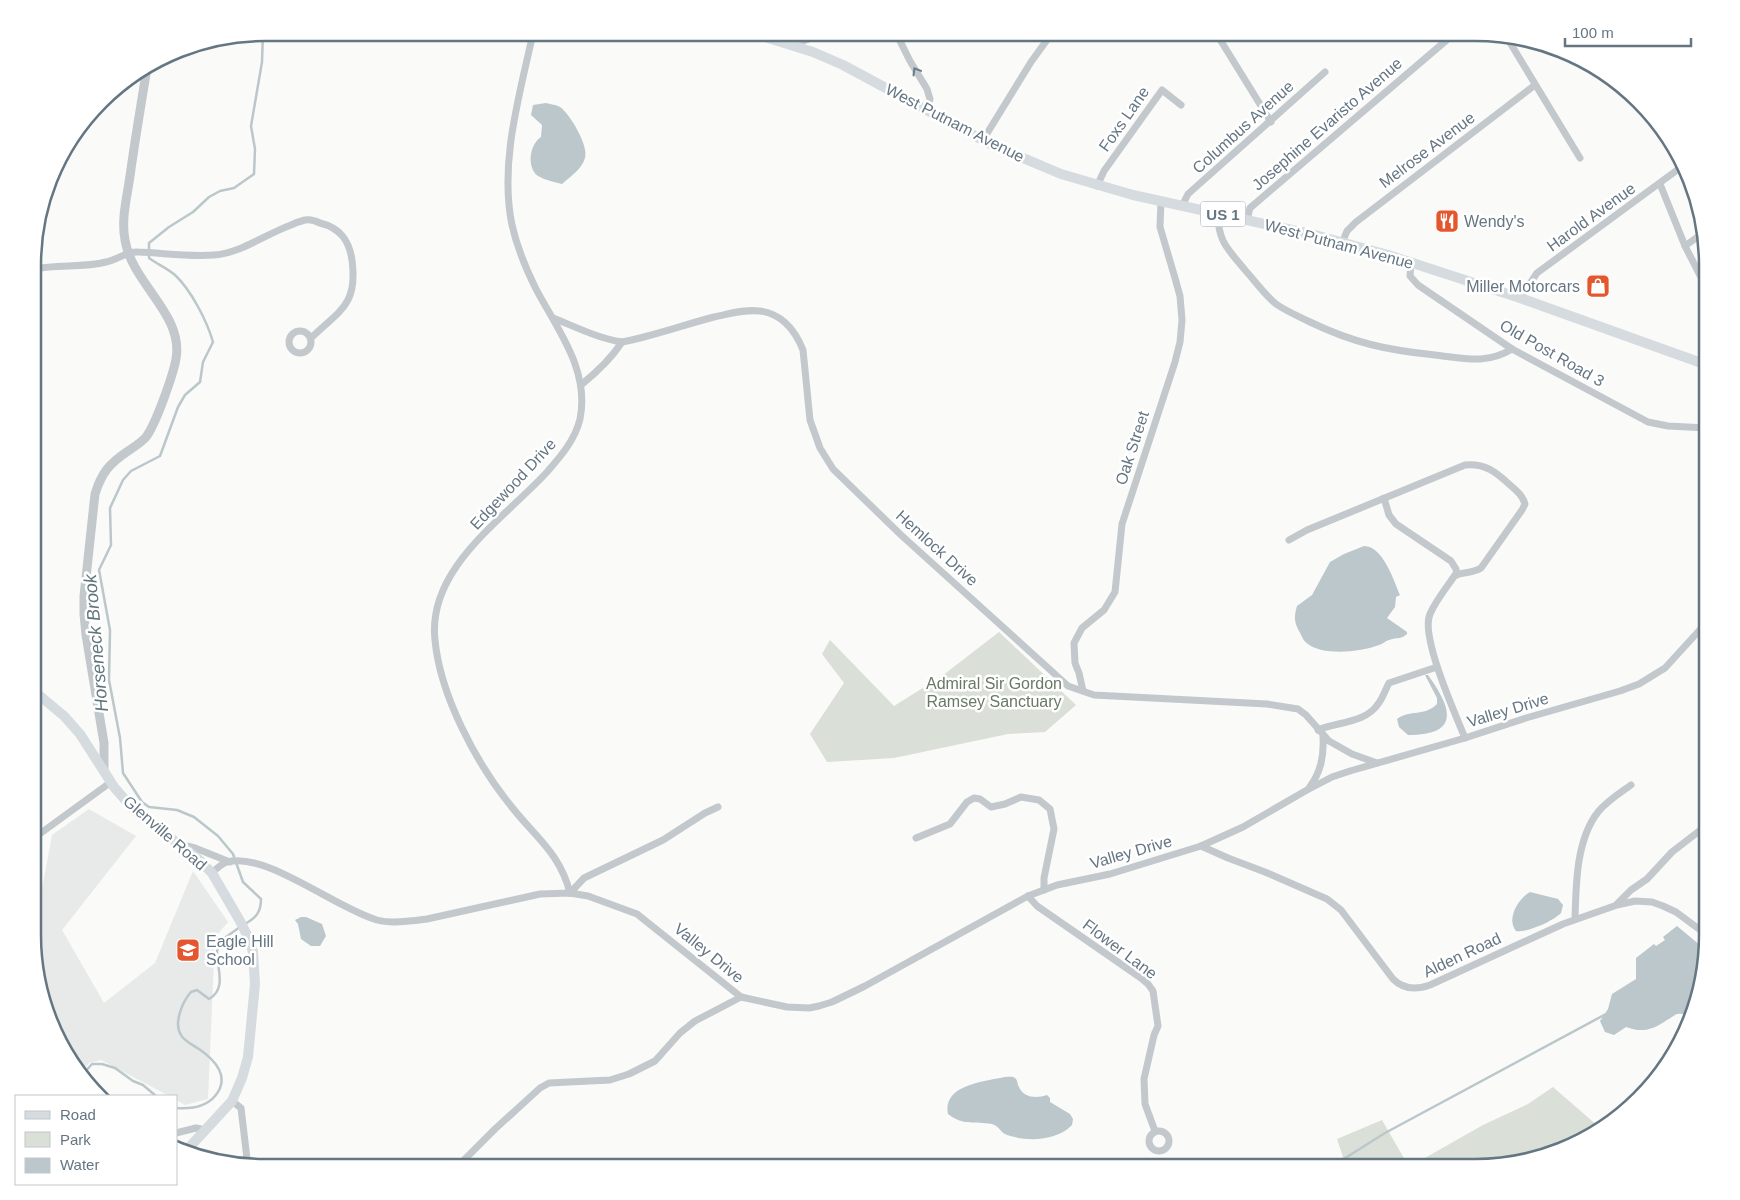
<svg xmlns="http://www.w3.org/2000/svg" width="1740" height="1200" font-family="Helvetica,sans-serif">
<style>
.built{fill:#e8e9e9}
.green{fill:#dadfd7}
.water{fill:#bbc7cb}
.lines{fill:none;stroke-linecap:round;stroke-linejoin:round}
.stream{stroke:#bbc7cb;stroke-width:2.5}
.minor{stroke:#c3c8cc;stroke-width:7}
.tertiary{stroke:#c3c8cc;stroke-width:9}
.secondary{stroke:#d6dbdf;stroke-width:10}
.primary{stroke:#d6dbdf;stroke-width:10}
.oneway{stroke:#6a7a87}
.labels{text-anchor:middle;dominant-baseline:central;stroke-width:5;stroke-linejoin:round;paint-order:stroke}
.shield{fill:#fff;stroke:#939fa8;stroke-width:1}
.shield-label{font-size:15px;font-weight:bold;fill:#657683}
.street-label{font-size:16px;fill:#657683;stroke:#fff}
.poi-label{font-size:16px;fill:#657683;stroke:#fff;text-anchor:start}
.park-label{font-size:16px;fill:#687a64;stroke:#fff}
.water-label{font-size:18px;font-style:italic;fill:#60757c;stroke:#fff}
.rim{fill:none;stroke:#657683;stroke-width:2.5}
</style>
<rect width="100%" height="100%" fill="#fafaf8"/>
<polygon class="built" points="89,809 136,836 62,930 104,1003 155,963 193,871 228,922 215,937 208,1099 185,1105 176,1100 176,1096 169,1096 101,1060 89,1063 82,1072 63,1051 34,965 34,916 38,911 52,835"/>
<g class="green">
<polygon points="999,632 1076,705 1045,732 1008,734 894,758 827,762 810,734 844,683 822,654 830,640 894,706 942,676"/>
<polygon points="1553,1087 1599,1127 1578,1143 1476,1167 1328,1167 1343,1157 1337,1139 1382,1120 1409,1167 1483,1125 1528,1104"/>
</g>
<g class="water">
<path d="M546,103C550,104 557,105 560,107C570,114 589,146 585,158C582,169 570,177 562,184C554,182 545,180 538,176C526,167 530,144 541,137L542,125L531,115L533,105Z"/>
<path d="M1364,546C1383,546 1394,581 1400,595L1396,597L1395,607L1387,618L1407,632V634C1401,640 1396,637 1389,640C1385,641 1383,644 1379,645C1361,652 1323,656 1308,644C1303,641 1302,636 1299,631C1294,622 1294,616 1297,606L1312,595L1330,562L1344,554Z"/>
<path d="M1425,675H1428C1451,707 1462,735 1408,735L1399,727L1397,719C1411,709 1424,717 1437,704V698Z"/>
<path d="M1530,892L1558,899L1563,905L1561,913C1553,921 1527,933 1516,931C1506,919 1518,899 1530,892Z"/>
<polygon points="301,917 306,917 322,924 326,936 320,946 311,946 301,939 298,924 295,920"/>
<path d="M1677,926L1707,951L1696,1006C1691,1021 1687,1012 1677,1014C1674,1015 1670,1019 1667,1020C1653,1030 1642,1033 1626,1027L1614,1035L1605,1032L1600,1021L1608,1009L1612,994L1636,979V958L1654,944L1656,946L1665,940L1663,937Z"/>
<path d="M1005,1077C1009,1077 1014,1076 1016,1079C1018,1082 1017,1084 1019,1087C1024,1099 1038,1098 1047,1095L1050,1098V1102L1070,1114L1073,1119L1072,1125C1057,1141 1027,1142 1007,1135C1001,1133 999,1126 992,1124C974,1121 963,1126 948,1114C942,1085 985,1081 1005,1077Z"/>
</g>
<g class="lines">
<g class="stream">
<path d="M245,924C256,918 261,912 261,899L243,882L233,854L218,836L194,817L177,810L149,807L142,802L123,773L120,738L109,680L110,630L99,570L111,545L110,508L123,480L131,471L160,456L178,407L185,395L200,382L203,362L213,342C207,321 191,290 175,275C167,268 157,264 149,258V243L169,227L193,212L209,197L220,191L234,188L254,174L255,149L251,126L262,62L263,33"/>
<polyline points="83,1074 92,1064 102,1064 115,1068 133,1081 143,1085 156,1096"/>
<path d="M176,1108C190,1109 206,1107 215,1096C231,1077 215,1060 199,1049C193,1045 184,1041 181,1035C173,1023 183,1001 191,992L197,990L209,999C227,989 217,968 217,954C217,950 218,946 219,942L240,927"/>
<polyline points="1331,1167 1385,1133 1606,1014"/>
</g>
<g class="minor">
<path d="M533,33C520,94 499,162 512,225C517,247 526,269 536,289C557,329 590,370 580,419C575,440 561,456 547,472C504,519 427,568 435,640C440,695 476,763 511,806C535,837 560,853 570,893"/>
<polyline points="896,33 910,61 927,89 930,99 927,110"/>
<polyline points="1216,33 1271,122"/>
<polyline points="1506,36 1580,158"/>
<polyline points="783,42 784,33"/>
<polyline points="792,45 825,33"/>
<polyline points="983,140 1031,62 1052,33"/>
<polyline points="1660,184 1685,246 1707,289"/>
<polyline points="1097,186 1104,171 1162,90 1181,105"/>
<polyline points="1182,206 1188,194 1325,72"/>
<path d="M1218,214C1218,242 1228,249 1245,270C1255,281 1265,295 1276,304C1286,311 1298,316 1310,322C1354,343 1386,350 1435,355C1463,358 1486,365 1512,349"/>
<polyline points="1247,220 1250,208 1455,33"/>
<polyline points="1342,243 1347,231 1356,222 1535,85"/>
<polyline points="1685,246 1703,233"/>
<polyline points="1411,262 1410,276 1418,285 1512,349 1648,422 1668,426 1707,428"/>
<path d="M34,269C58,264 83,268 106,262C117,260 127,251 138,252C164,253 188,257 214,255C241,253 266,234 291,225C295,223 301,221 305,220C310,219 316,221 320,223C340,228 349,240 352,260C358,305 340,310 311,338"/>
<polyline points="1520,298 1537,273 1684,165"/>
<path d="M553,318C576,327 597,338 622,342"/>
<circle cx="300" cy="342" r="11"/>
<polyline points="1699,362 1707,355"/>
<path d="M581,385C597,372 611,359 622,342C653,336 683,325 714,317C729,314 744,309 760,311C782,314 795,330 803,350L810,420L820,448L833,469L901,535L1068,686L1094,695L1267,704L1298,709L1306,715L1329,741L1352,754L1377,763"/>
<polyline points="1384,498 1389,515 1396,524 1451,561 1456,569 1457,575"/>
<path d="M1289,540L1307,530L1465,465C1485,463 1496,472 1510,485C1517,491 1523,496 1525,504L1522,510L1481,568C1473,573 1465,572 1455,575C1447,587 1436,600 1430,614C1420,636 1455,713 1465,738"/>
<polyline points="1083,691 1079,673 1075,663 1074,643 1082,628 1104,610 1115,592 1122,524 1175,362 1180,342 1182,320 1180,296 1175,278 1160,227 1161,201"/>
<path d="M1318,730C1336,722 1366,723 1378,704C1383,698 1385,690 1389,683L1437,667"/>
<path d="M1309,788C1321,772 1324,756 1323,737"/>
<polyline points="34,838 111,782"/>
<polyline points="916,838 950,824 967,802 974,798 980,799 991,807 1005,804 1021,797 1039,800 1050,809 1054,829 1044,878 1044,890"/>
<polyline points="183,845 195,848 230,862"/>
<path d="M1201,846L1228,858L1265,872L1327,899L1341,910L1393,979C1403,989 1416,990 1430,985L1563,924L1617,905L1635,901L1652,902L1663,906L1676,912L1707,935"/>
<path d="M212,873C216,869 221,864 227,862C265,851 337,909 377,920C392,924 411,921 427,919L540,894L570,893L588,896L637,914L741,997L787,1007L809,1008L819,1006L832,1002L865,986L1028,896L1057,885L1110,874L1201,846L1243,827L1307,790L1332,777L1350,771L1465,738L1526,718L1620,691L1639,684L1665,668L1707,622"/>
<polyline points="570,893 584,878 663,840 705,813 718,807"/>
<polyline points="1028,896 1037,906 1141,978 1148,984 1153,991 1158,1026 1154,1035 1144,1079 1145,1104 1155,1131"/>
<polyline points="1617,904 1631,890 1647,879 1672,852 1707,825"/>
<path d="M1575,919C1576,885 1576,840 1598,812C1607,801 1620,793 1631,785"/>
<polyline points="232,1101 241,1108 248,1167"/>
<circle cx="1159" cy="1141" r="10"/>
<polyline points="176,1133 196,1128 206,1130"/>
<polyline points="457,1167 495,1129 540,1088 549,1083 610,1080 629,1074 655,1061 680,1033 695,1021 741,997"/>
</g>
<path class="tertiary" d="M104,769V743L86,635L84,614V596L95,494C102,472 109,464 128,451C134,447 142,442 146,437C156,424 173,375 176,359C184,314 132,284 125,240C121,219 127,197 130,176C135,140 141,104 147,68"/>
<polyline class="secondary" points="34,691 64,716 80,734 114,787 134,810 197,858 212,873 240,921 249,939 253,952 255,984 248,1057 242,1078 232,1101 185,1152"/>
<polyline class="primary" points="752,33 813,52 843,65 990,144 1061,174 1133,195 1315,235 1388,255 1520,298 1707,365"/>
</g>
<defs><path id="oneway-chevron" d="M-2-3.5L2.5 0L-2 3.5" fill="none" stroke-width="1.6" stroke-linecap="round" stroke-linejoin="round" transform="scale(1.25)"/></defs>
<use class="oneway" href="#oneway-chevron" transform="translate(916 71) rotate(-121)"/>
<defs>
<g id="restaurant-square" transform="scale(1.25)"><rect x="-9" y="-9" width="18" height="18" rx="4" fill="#e4572e" stroke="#fff"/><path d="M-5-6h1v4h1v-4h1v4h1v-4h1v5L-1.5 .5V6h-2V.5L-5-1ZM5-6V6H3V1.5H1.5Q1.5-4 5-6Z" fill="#fff"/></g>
<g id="shop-square" transform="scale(1.25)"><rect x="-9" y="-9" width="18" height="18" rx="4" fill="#e4572e" stroke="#fff"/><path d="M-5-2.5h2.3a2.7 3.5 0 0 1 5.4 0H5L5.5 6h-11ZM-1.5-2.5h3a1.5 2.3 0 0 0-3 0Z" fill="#fff"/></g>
<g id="school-square" transform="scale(1.25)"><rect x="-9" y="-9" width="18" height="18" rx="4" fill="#e4572e" stroke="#fff"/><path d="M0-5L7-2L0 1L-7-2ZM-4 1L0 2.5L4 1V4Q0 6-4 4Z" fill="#fff"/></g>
</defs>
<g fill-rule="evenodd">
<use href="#restaurant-square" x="1447" y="221"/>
<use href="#shop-square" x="1598" y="286"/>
<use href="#school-square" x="188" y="950"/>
</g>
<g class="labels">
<rect class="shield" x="1200.5" y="201.5" width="45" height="25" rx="4"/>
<g class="shield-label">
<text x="1223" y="214">US 1</text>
</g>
<g class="street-label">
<text transform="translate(1124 119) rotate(-55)">Foxs Lane</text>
<text transform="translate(955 123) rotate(27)">West Putnam Avenue</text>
<text transform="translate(1327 124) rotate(-41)">Josephine Evaristo Avenue</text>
<text transform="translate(1243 127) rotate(-42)">Columbus Avenue</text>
<text transform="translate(1427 150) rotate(-37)">Melrose Avenue</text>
<text transform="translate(1591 217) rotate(-36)">Harold Avenue</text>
<text transform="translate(1339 244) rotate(15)">West Putnam Avenue</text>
<text transform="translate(1552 353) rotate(30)">Old Post Road 3</text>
<text transform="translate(1132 448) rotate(-72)">Oak Street</text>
<text transform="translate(513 484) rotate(-47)">Edgewood Drive</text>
<text transform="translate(937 548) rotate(42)">Hemlock Drive</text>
<text transform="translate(1508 710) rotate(-17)">Valley Drive</text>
<text transform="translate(165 833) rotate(41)">Glenville Road</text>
<text transform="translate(1131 852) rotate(-16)">Valley Drive</text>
<text transform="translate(1120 949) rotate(37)">Flower Lane</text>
<text transform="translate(709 953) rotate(39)">Valley Drive</text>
<text transform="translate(1462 955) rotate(-25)">Alden Road</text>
</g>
<g class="poi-label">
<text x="1464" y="221">Wendy's</text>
<text x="1580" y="286" text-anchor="end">Miller Motorcars</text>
<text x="206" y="941">Eagle Hill<tspan x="206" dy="18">School</tspan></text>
</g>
<g class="park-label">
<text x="994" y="683">Admiral Sir Gordon<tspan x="994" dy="18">Ramsey Sanctuary</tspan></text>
</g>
<g class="water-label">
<text transform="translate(96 643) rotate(-95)">Horseneck Brook</text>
</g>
</g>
<path d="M0 0H1740V1200H0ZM265 41H1475A224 224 0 0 1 1699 265V935A224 224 0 0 1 1475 1159H265A224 224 0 0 1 41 935V265A224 224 0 0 1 265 41Z" fill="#fff" fill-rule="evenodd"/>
<path class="rim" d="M265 41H1475A224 224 0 0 1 1699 265V935A224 224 0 0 1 1475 1159H265A224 224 0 0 1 41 935V265A224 224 0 0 1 265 41Z"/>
<rect x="15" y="1095" width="162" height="90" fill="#ffffff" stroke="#c1c8cd"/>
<rect x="25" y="1111" width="25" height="8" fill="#d6dbdf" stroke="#c1c8cd"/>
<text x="60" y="1120" font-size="15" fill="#657683">Road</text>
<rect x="25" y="1132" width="25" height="15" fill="#dadfd7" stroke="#c1c8cd"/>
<text x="60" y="1145" font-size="15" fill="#657683">Park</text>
<rect x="25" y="1158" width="25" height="15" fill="#bbc7cb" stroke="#c1c8cd"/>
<text x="60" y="1170" font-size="15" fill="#657683">Water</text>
<path d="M1565 38v8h126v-8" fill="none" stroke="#657683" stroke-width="2.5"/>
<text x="1572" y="38" font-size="15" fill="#657683" stroke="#ffffff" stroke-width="4" paint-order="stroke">100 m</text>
</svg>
